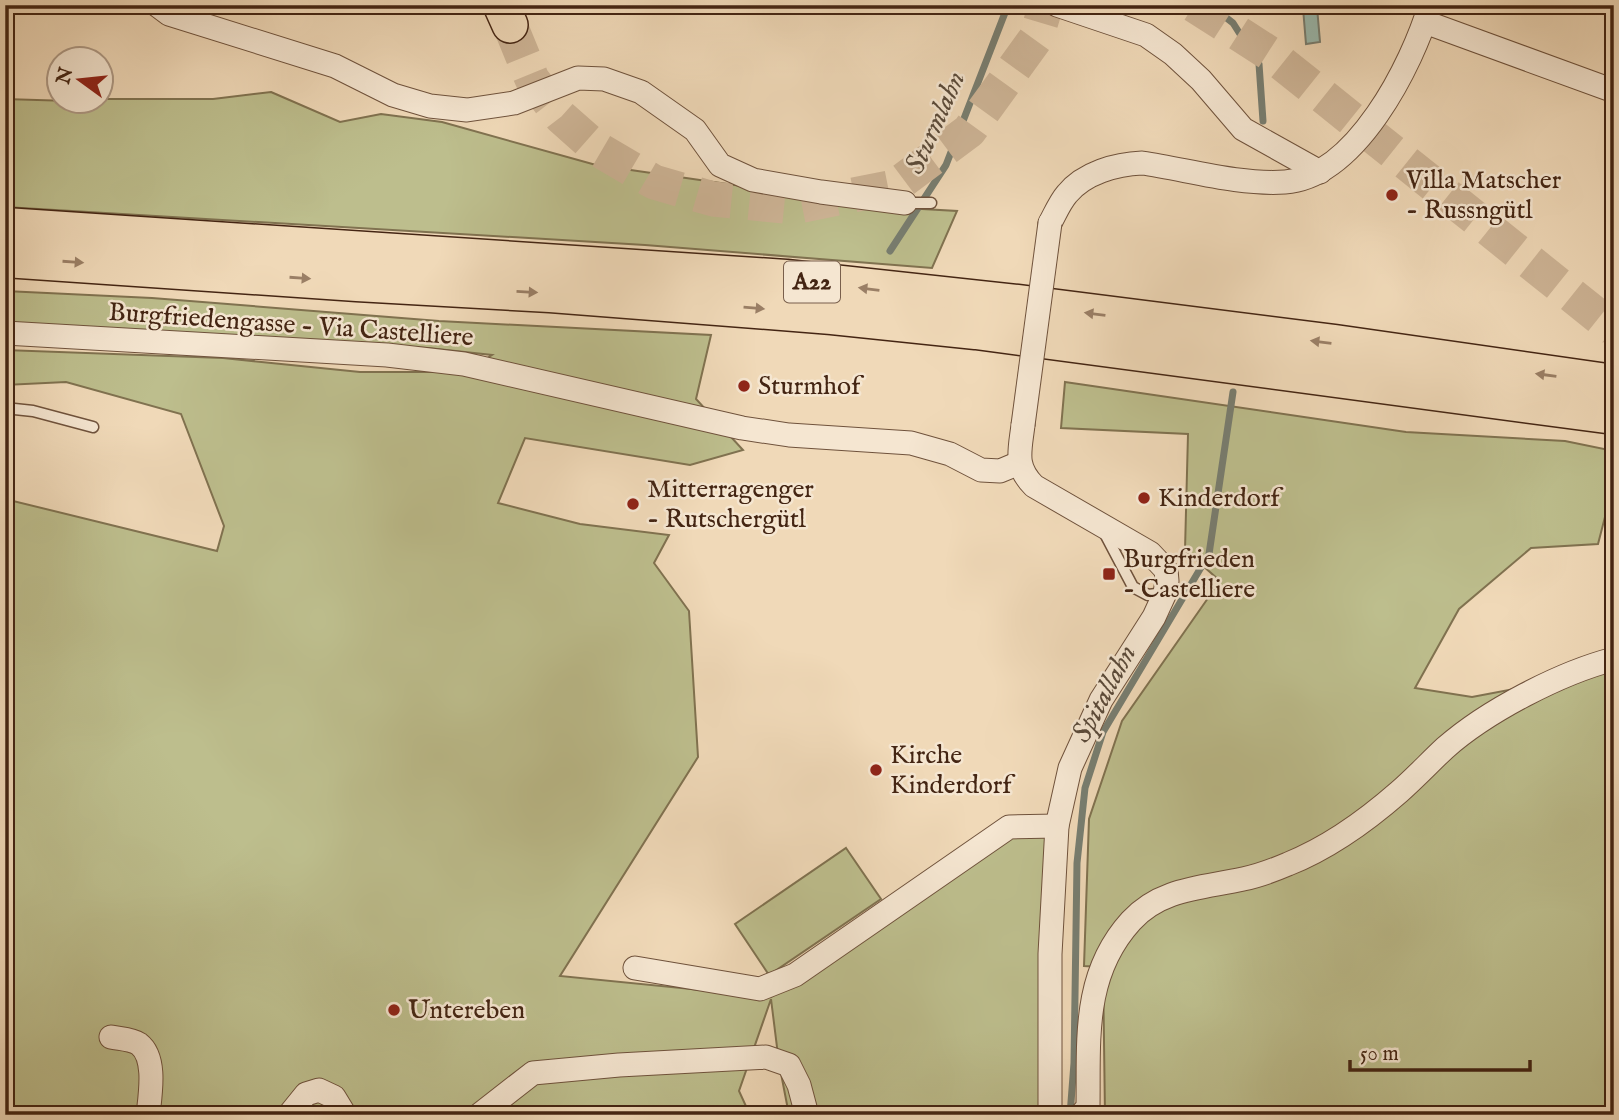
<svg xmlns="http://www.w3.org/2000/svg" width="1619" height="1120" font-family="'IM FELL English',serif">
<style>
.green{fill:#bdbe8d;stroke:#807250;stroke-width:2}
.water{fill:#9abaaf;stroke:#787e71;stroke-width:2}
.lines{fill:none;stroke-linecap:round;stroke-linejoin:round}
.stream{stroke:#787e71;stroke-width:7}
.primary-tunnel{stroke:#ceb597;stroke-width:35;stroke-dasharray:35 18;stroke-linecap:butt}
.service-casing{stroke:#6f523c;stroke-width:13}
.minor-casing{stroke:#6f523c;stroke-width:25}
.primary-casing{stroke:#442513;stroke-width:38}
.motorway-casing{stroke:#442513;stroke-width:41}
.service{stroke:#f5e6d1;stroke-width:10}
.minor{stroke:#f5e6d1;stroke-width:23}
.primary{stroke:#f0d9b8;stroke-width:35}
.motorway{stroke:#f0d9b8;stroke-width:38}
.minor-bridge-casing{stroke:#6f523c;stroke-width:25;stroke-linecap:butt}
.minor-bridge{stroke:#f5e6d1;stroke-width:23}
.oneway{fill:#9a7f66}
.poi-dot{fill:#8f2418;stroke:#f5e6d1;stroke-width:2.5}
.labels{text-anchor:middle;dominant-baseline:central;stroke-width:5;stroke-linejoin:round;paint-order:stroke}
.shield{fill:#f5e6d1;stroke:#795f4c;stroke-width:2}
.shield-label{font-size:24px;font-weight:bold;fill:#442513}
.poi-label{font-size:26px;fill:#442513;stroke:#f5e6d1;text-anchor:start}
.street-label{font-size:26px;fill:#442513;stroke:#f5e6d1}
.water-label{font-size:28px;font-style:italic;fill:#5a4a3a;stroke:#f5e6d1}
</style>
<rect width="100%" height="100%" fill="#f0d9b8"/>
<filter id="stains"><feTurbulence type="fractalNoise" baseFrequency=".00286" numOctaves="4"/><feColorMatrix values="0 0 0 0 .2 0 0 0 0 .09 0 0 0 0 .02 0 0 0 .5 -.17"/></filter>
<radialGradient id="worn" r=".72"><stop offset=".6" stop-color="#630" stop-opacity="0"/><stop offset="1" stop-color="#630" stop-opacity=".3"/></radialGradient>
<g class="green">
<polygon points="271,92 340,122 381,114 442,122 596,165 887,207 957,211 932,268 645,245 5,207 5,99 102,102 102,99 213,99"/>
<polygon points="5,291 152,298 439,321 711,335 696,399 743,450 690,465 525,438 498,503 580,524 669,535 654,563 689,611 698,757 560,976 771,997 1011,834 1057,826 1050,1115 789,1115 779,1063 771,999 739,1091 750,1115 5,1115 5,499 217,551 224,526 181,414 66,382 5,385 5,350 223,358 360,372 465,372 492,355 428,348 5,329"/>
<polygon points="1065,382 1406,432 1565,441 1614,451 1614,514 1606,513 1598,544 1531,548 1459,609 1415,688 1472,697 1614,670 1614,1115 1105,1115 1103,967 1084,966 1089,819 1122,721 1220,581 1185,550 1188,434 1061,428"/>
<polygon points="846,848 881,899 769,975 735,924"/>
</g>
<polygon class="water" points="1317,7 1320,42 1306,44 1303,8"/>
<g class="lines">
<g class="stream">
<polyline points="1210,5 1233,23 1259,64 1263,121"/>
<polyline points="890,251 946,165 1008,5"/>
<polyline points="1070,1115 1074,1063 1077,863 1085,788 1103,732 1209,554 1233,392"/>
</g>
<g class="primary-tunnel">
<polyline points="1194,5 1269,53 1614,329"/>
<polyline points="510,25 532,79 561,117 596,148 654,182 713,199 793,207 894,187 969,131 1036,38 1046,5"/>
</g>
<g class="service-casing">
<g id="service">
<polyline points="905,203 931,203"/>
<polyline points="5,408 33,411 93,427"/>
<polyline points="1103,530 1133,587 1148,595 1165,593"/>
</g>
</g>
<g class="minor-casing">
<g id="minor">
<polyline points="157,5 169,14 335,66 393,95 430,106 467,110 514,103 578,78 604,79 641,92 695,130 720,165 753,180 821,192 905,203"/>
<polyline points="1057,5 1146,35 1173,54 1201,80 1243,129 1320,172"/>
<polyline points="1425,22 1614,91"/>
<path d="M1050,223C1055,214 1060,202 1067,194C1084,173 1116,164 1142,163C1189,170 1238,185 1285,182C1356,177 1412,65 1430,5"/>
<polyline points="5,333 387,355 464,364 742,428 789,435 911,443 950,454 981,470 1000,471 1019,463"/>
<path d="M1023,425C1020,451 1014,466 1034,486L1150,553L1166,570L1167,581L1165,593L1154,617L1101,700L1070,768L1057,826L1050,954V1115"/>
<polyline points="635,968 760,989 795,975 1009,827 1057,826"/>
<path d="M111,1037C120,1039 131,1039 139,1044C157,1058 150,1095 148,1115"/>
<polyline points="289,1115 306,1094 319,1090 334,1097 345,1115"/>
<polyline points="479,1115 533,1073 619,1065 766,1057 789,1065 799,1085 807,1115"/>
<path d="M1081,1115L1088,1107C1089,1040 1082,975 1131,921C1161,888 1203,888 1243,879C1258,876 1274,870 1288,864C1328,848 1367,820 1399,792C1415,778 1430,762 1445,748C1487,711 1560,673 1614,659"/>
</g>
</g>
<g class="primary-casing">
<polyline id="primary" points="501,5 510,25"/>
</g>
<g class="motorway-casing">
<g id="motorway">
<polyline points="5,227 786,279 1017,304 1335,344 1614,384"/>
<polyline points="5,258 357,282 550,293 832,315 976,330 1614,415"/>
</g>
</g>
<use href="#service" class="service"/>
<use href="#minor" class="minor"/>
<use href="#primary" class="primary"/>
<use href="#motorway" class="motorway"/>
<g class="minor-bridge-casing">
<polyline id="minor-bridge" points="1023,425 1050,223"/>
</g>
<use href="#minor-bridge" class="minor-bridge"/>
</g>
<defs><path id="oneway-solid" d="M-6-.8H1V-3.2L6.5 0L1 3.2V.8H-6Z" transform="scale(1.75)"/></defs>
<g class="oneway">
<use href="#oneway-solid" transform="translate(73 262) rotate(4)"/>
<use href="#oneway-solid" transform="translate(300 278) rotate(4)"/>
<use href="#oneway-solid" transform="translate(869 289) rotate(-173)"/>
<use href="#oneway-solid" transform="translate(527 292) rotate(3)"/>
<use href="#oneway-solid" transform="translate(754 308) rotate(5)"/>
<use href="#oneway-solid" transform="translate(1095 314) rotate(-173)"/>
<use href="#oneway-solid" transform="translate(1321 342) rotate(-173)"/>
<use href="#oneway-solid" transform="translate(1546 375) rotate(-172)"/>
</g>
<g class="poi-dot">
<circle cx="1392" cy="195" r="7"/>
<circle cx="744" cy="386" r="7"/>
<circle cx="1144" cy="498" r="7"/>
<circle cx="633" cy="504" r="7"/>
<rect x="1102" y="567" width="14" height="14" rx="3.5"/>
<circle cx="876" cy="770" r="7"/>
<circle cx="394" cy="1010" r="7"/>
</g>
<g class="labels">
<rect class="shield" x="784" y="261.5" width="56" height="41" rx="5"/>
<g class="shield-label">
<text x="812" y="282">A22</text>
</g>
<g class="poi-label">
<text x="1406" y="180">Villa Matscher<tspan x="1406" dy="30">- Russngütl</tspan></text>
<text x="758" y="386">Sturmhof</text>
<text x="647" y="489">Mitterragenger<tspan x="647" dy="30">- Rutschergütl</tspan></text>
<text x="1158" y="498">Kinderdorf</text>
<text x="1123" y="559">Burgfrieden<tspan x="1123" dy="30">- Castelliere</tspan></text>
<text x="890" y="755">Kirche<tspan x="890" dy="30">Kinderdorf</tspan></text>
<text x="408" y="1010">Untereben</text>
</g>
<g class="street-label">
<text transform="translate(291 325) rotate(4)">Burgfriedengasse - Via Castelliere</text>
</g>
<g class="water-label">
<text transform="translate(936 123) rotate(-66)">Sturmlahn</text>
<text transform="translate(1105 694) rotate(-62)">Spitallahn</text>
</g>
</g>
<rect width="1619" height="1120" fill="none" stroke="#f0d9b8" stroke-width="28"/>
<rect x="7" y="7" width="1605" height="1106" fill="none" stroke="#442513" stroke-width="3.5"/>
<rect x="14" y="14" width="1591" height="1092" fill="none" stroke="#442513" stroke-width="2"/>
<g transform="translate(80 80) rotate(285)"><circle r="33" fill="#f5e6d1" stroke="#ae9985" stroke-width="2"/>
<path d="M0-5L12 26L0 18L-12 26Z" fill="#8f2418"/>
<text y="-10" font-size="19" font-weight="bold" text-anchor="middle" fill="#442513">N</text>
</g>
<path d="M1350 1060v10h180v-10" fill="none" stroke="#442513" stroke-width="3.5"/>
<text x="1360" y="1060" font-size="21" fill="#442513" stroke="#f5e6d1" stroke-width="5" paint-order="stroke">50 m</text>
<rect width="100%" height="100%" filter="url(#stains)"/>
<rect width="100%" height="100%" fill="url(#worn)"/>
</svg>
